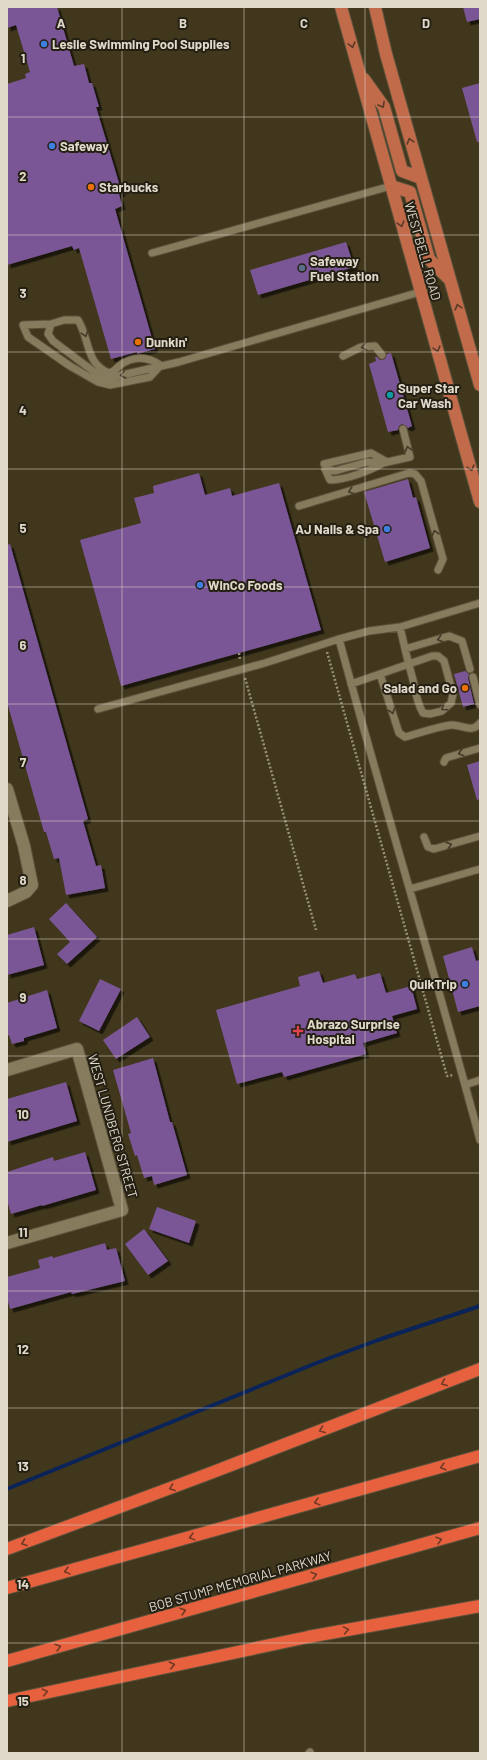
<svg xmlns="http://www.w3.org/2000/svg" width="487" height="1760" viewBox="0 0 487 1760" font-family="Barlow,sans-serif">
<defs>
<filter id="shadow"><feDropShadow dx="3.5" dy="3.5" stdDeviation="0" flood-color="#0009"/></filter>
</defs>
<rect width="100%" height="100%" fill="#41371c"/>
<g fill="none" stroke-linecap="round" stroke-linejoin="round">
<!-- stream -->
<path stroke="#0a2359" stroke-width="4" d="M7,1489L319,1362L378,1340L480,1306"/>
</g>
<!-- building -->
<path fill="#7a5796" filter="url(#shadow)" d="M7,7H57L74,66L84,64L89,83H92L99,107H96L122,193L119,194L122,206L115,209L155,349L140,353L137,354V352L111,359L79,248L74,250L72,246L7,265V84L26,78L25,74L30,72L16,25L7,28Z
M463,7H480V19L467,22Z
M480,83V142H477L462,88Z
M346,242L354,267L258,295L250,270Z
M391,353L412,426L408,428L402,424L399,426L398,430L388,432L369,364L376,361L375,357H377L380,360L385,359L387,354Z
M199,473L205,495L230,488L232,496L279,483L321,630L121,686L80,540L141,523L134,498L154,493L153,486Z
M408,479L413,498L416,497L430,548L385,562L364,492Z
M10,544L88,819L83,821L96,866L101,865L105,888L66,895L59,858L54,859L46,832H44L7,702V545Z
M465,671L469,674L468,678L474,704L463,707L454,674Z
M480,761V799L477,800L467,765Z
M66,903L97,937L67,964L57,954L70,942L49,919Z
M34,927L44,965L7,975V935Z
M472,947L476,961L480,960V1006L458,1012L443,956Z
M319,971L323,983L355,974L357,979L380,973L386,993L411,986L417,1009L392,1016L397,1033L363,1043L366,1054L284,1077L282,1072L237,1084L216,1010L300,986L298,977Z
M100,979L121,989L99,1031L79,1021Z
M47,990L57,1028L24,1038V1041L12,1044L9,1035L7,1036V1003Z
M137,1017L150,1037L116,1059L103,1040Z
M153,1058L170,1122H172L187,1175L154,1185L152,1176L144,1178L137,1155L135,1156L128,1134L131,1133L113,1070Z
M66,1082L77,1121L7,1142V1099Z
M85,1152L96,1190L42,1206V1205L11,1214L7,1200V1172L53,1157L54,1161Z
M157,1207L196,1221L189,1243L149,1229Z
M144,1229L168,1261L148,1275L125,1244Z
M105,1243L107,1250L116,1248L125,1281L72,1294L71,1292L10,1309L7,1298V1277L40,1268L38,1260L52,1256L53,1258Z"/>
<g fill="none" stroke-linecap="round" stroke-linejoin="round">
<!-- service casing -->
<g stroke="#5c523b" stroke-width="9">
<path id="service" d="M152,253L391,186
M51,324L23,325L28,337L70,366L98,382L110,385L150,377L160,366
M343,356L361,347L375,346L382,355
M160,365C147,356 132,356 119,366C115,370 114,372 109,373C85,363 90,339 78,320H64L51,324L48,334L53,341L101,377L109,378L179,362L420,292
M324,464L371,453L387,462
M325,469L335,471L367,462L383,463L410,457L403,429
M325,469L330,480C345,480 370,471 383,463
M299,506L409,473L415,474L421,481L443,559L438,570
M339,639C384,806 435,972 480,1140
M405,649L449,636L462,641L470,669
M380,674L399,733L405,737C420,733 436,727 451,725C461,724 472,734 480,723
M473,677L480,705
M351,684L432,656H438L444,661L453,694L451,703L442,711L430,714L423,713C417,703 415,691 413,680C408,662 404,645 400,627
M98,709L265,663L339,639L369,631L400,627L480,603
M444,762L446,758L449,757L480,748
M424,837L428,847L434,849L480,836
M410,889L480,869
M465,1085L480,1080
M309,1753L310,1752"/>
</g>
<!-- minor casing -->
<g stroke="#5c523b" stroke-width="14">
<path id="minor" d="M7,789L24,846L32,885L26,892L7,901
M7,1070L77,1049L122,1210L7,1243"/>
</g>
<!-- primary casing -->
<g stroke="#5c523b" stroke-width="14">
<path id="primary" d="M341,7L480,502
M375,7L386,54L480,385
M364,79L384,107L402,171L421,178
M391,186L410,192L429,259L450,280"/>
</g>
<!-- motorway casing -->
<g stroke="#5c523b" stroke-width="14">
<path id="motorway" d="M7,1549L208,1474L480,1369
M7,1588L480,1456
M7,1661L480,1528
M7,1701L308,1637L480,1606"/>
</g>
<!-- path -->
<path stroke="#98907b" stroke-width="2.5" stroke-dasharray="2 2" stroke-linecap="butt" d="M327,652L447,1076L453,1075
M239,653L240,660
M245,678L316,930"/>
<!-- service -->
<use href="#service" stroke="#877b5e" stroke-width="7"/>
<!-- minor -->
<use href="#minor" stroke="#877b5e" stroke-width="12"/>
<!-- primary -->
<use href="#primary" stroke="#c16b4b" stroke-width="12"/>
<!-- motorway -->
<use href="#motorway" stroke="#e7613f" stroke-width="12"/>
</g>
<!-- one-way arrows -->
<defs><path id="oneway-chevron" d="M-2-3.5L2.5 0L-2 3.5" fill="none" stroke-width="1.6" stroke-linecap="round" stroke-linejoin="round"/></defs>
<g stroke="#5b3a27">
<use href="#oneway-chevron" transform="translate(352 45) rotate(75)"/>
<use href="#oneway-chevron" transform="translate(382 105) rotate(60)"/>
<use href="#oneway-chevron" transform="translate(410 141) rotate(-106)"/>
<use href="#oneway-chevron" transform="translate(401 224) rotate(74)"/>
<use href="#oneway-chevron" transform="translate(458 307) rotate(-106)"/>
<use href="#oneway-chevron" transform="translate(437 349) rotate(74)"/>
<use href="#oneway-chevron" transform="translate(471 468) rotate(74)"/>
</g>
<g stroke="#423b2a">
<use href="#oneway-chevron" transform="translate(85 334) rotate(72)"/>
<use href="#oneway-chevron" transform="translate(364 347) rotate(169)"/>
<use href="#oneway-chevron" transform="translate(123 375) rotate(166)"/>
<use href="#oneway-chevron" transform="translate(408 449) rotate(-105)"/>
<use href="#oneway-chevron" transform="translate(351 491) rotate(163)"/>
<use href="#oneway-chevron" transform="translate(435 533) rotate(-106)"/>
<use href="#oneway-chevron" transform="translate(440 639) rotate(164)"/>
<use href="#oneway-chevron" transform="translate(444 708) rotate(145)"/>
<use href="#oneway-chevron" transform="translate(392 711) rotate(72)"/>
<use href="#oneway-chevron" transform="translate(461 753) rotate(164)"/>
<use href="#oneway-chevron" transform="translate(449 845) rotate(-16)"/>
</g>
<g stroke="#723925">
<use href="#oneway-chevron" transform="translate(444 1383) rotate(158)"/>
<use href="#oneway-chevron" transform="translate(322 1430) rotate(159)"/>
<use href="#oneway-chevron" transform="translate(443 1467) rotate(164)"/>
<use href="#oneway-chevron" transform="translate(172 1488) rotate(160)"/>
<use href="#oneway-chevron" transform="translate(317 1502) rotate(165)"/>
<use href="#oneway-chevron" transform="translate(192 1537) rotate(165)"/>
<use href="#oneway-chevron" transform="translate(439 1540) rotate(-16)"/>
<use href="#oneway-chevron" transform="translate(24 1543) rotate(160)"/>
<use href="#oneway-chevron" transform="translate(67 1571) rotate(165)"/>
<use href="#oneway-chevron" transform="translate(314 1575) rotate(-16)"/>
<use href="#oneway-chevron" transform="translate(183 1611) rotate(-16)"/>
<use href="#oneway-chevron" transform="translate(346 1630) rotate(-10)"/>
<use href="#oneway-chevron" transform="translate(58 1647) rotate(-16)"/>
<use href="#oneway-chevron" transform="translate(172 1665) rotate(-12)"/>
<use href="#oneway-chevron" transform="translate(45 1692) rotate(-12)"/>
</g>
<!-- grid -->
<path fill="none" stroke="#e0d9ca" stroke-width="1" stroke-opacity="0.55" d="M122,7V1753M244,7V1753M365,7V1753M7,117H480M7,235H480M7,352H480M7,469H480M7,587H480M7,704H480M7,821H480M7,939H480M7,1056H480M7,1173H480M7,1291H480M7,1408H480M7,1525H480M7,1643H480"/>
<!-- markers -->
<g fill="#3f7fe0" stroke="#241f13" stroke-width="1.5">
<circle cx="44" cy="44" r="4"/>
<circle cx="52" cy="146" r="4"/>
<circle cx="387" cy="529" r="4"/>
<circle cx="200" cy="585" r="4"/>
<circle cx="465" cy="984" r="4"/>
</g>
<g fill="#e8710a" stroke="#241f13" stroke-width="1.5">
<circle cx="91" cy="187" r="4"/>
<circle cx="138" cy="342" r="4"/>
<circle cx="465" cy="688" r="4"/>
</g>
<circle fill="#5c6f8a" stroke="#241f13" stroke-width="1.5" cx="302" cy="268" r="4"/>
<circle fill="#0f9aa8" stroke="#241f13" stroke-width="1.5" cx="390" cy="395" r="4"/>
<path fill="#e0444e" stroke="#241f13" stroke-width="1.5" d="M296 1025h4v4h4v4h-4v4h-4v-4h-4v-4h4z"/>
<g text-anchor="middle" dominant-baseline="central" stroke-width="4" stroke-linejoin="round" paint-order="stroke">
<!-- poi labels -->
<g font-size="13" font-weight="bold" fill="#e0d9ca" stroke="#241f13" text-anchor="start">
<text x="52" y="44">Leslie Swimming Pool Supplies</text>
<text x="60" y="146">Safeway</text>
<text x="99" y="187">Starbucks</text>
<text x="310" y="261">Safeway<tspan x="310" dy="15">Fuel Station</tspan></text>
<text x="146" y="342">Dunkin'</text>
<text x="398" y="388">Super Star<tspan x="398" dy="15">Car Wash</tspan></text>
<text x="379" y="529" text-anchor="end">AJ Nails &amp; Spa</text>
<text x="208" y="585">WinCo Foods</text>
<text x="457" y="688" text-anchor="end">Salad and Go</text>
<text x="457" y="984" text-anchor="end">QuikTrip</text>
<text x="307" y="1024">Abrazo Surprise<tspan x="307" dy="15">Hospital</tspan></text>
</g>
<!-- street labels -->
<g font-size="13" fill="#e0d9ca" stroke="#241f13">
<text transform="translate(423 251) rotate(74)">WEST BELL ROAD</text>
<text transform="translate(113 1126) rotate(74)">WEST LUNDBERG STREET</text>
<text transform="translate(240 1581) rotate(-16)">BOB STUMP MEMORIAL PARKWAY</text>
</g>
</g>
<g font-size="13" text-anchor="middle" font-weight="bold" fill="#e0d9ca" stroke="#241f13" stroke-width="4" stroke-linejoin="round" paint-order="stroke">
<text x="61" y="28">A</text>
<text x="183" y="28">B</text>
<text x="304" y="28">C</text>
<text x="426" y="28">D</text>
<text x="23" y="63">1</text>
<text x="23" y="181">2</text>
<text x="23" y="298">3</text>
<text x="23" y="415">4</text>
<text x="23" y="533">5</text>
<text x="23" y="650">6</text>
<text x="23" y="767">7</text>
<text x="23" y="885">8</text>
<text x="23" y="1002">9</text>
<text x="23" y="1119">10</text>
<text x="23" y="1237">11</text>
<text x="23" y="1354">12</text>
<text x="23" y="1471">13</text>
<text x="23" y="1589">14</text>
<text x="23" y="1706">15</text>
</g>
<!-- border -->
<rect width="487" height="1760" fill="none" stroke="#e0d9ca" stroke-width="16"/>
</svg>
